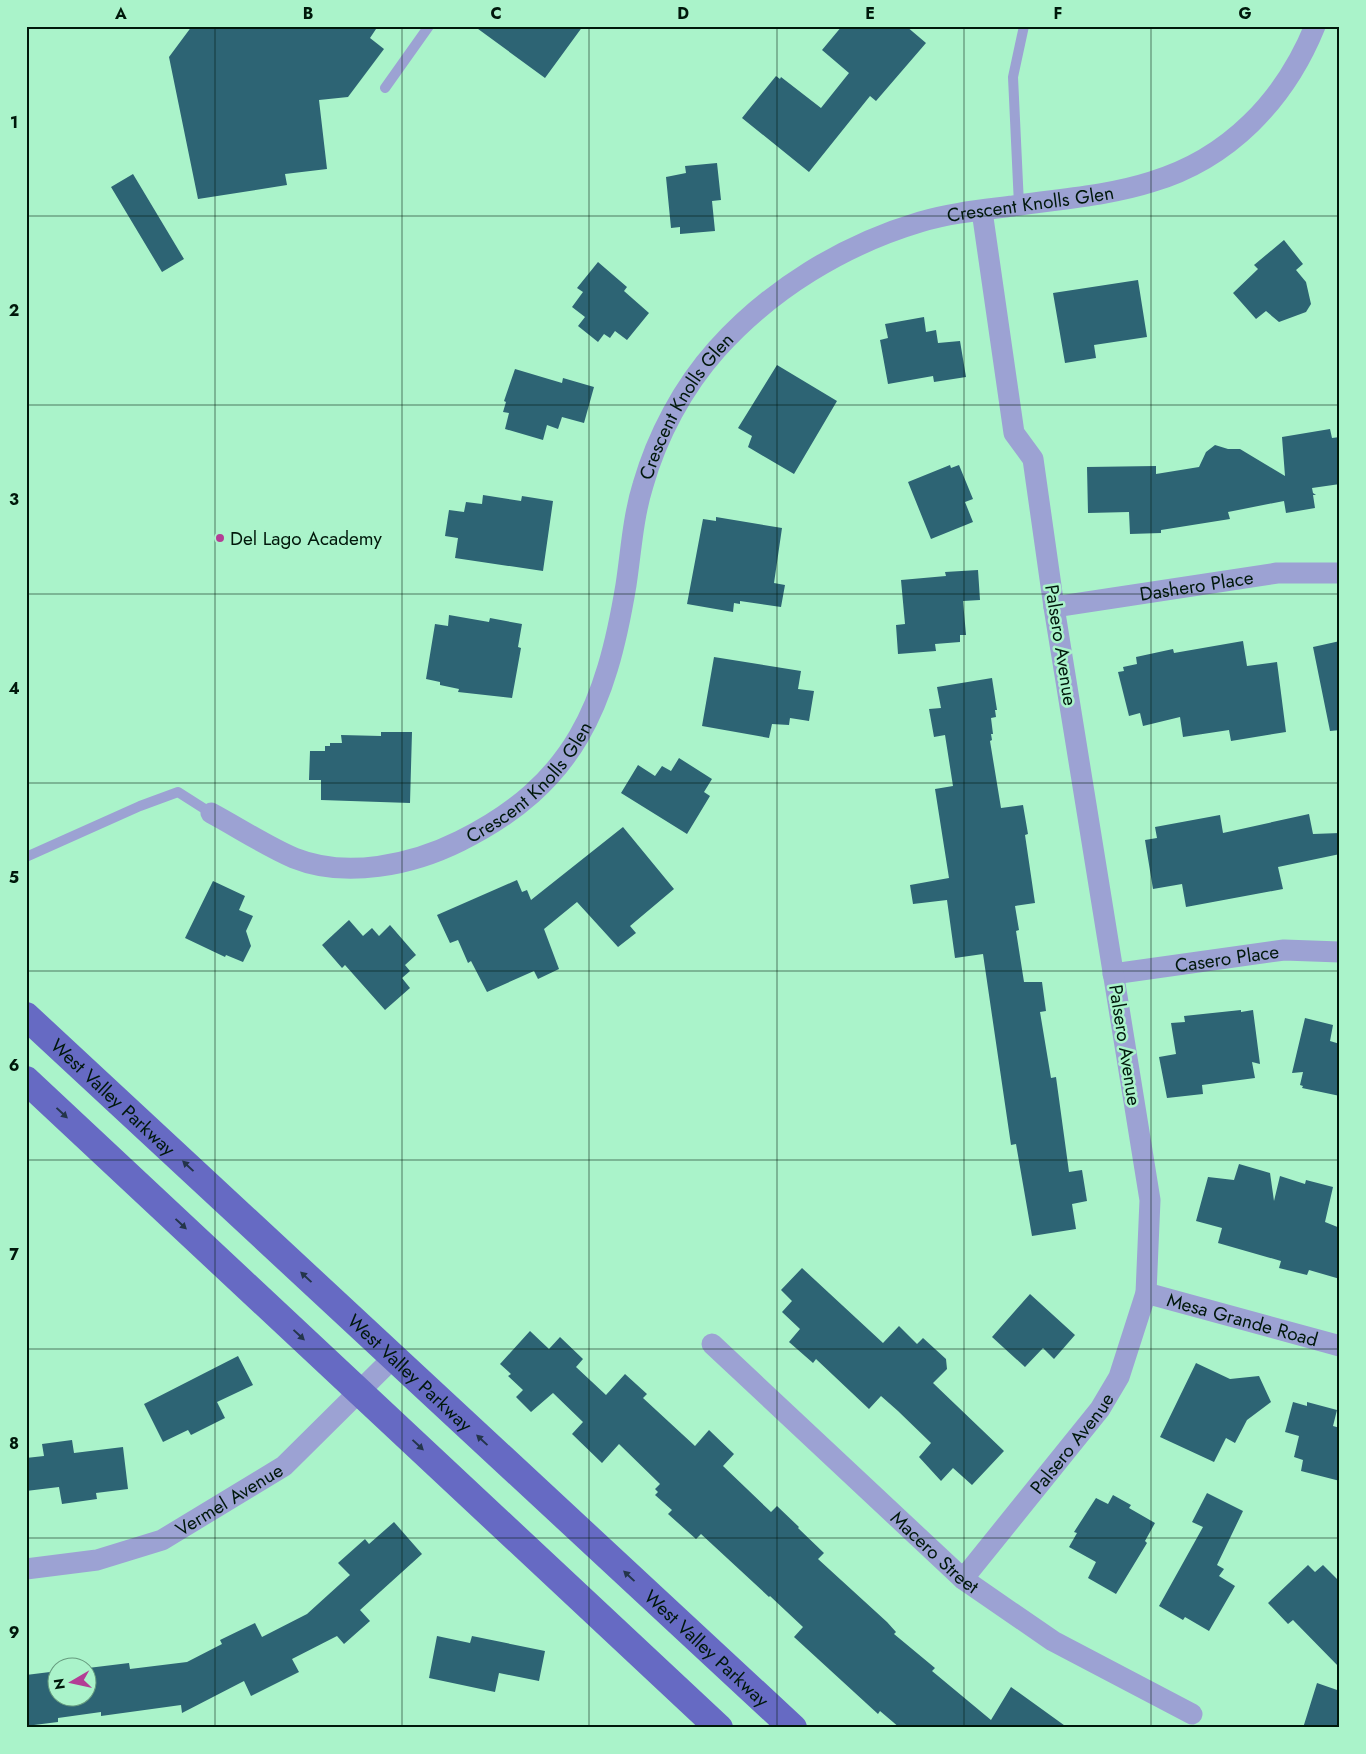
<svg xmlns="http://www.w3.org/2000/svg" width="1366" height="1754" viewBox="0 0 1366 1754" font-family="Jost,sans-serif">
<rect width="100%" height="100%" fill="#aaf3ca"/>
<!-- building -->
<path fill="#2d6474" d="M192,26H378L370,38L384,49L348,97L319,100L327,169L285,174L287,185L198,199L169,57Z
M474,26H583L545,78Z
M842,26H906L926,43L876,101L870,96L809,172L742,118L776,76L780,79L781,77L821,108L849,73L822,50Z
M717,163L721,200L712,201L715,231L680,234V227L671,228L666,177L686,173L685,166Z
M133,174L184,259L162,272L111,187Z
M1284,240L1303,264L1296,270L1306,282L1311,304L1306,312L1279,322L1266,311L1256,319L1233,293L1258,269L1254,265Z
M598,262L627,287L624,291L649,313L627,340L615,331L610,338L604,334L598,342L578,326L585,317L572,307L583,292L577,288Z
M1138,280L1147,337L1094,345L1096,358L1065,363L1053,293Z
M924,317L926,332L936,330L938,343L960,341L966,377L934,382L933,376L888,384L880,340L888,338L885,324Z
M777,365L837,401L794,474L748,447L752,436L738,428Z
M515,369L562,383L563,378L594,387L584,423L562,417L558,429L547,425L543,440L505,429L509,413L503,412L506,402L504,401Z
M1330,429L1332,438L1340,437V484L1312,488L1313,493L1316,495H1313L1315,508L1286,513L1284,501L1228,512L1230,519L1161,530V533L1130,534L1129,512L1088,513L1087,467L1156,466V474L1199,467L1206,452L1215,445L1228,449H1240L1285,476L1282,437Z
M950,465L951,468L959,465L973,499L965,502L973,522L931,539L908,482Z
M483,495L521,501L522,496L553,501L543,571L455,558L458,538L445,536L449,510L464,512L466,502L482,504Z
M716,517L782,528L774,583L785,585L781,607L740,601V604L734,603L733,612L687,604L703,519L716,521Z
M978,570L980,600L963,601L966,635H960V642L935,644L936,651L898,654L896,625L905,624L901,580L946,576L945,572Z
M449,615L489,622L490,618L522,624L518,647L521,648L512,698L458,692L459,689L440,685V682L426,679L435,624L448,626Z
M1243,641L1247,666L1277,662L1286,732L1231,741L1229,730L1183,737L1180,717L1143,726L1140,713L1129,716L1118,672L1124,671L1123,667L1137,664L1136,657L1173,649L1174,653Z
M1340,641V730L1330,731L1313,647Z
M714,657L801,671L798,689L814,691L809,721L790,718L789,725L772,724L769,738L702,726Z
M992,678L997,710H995L996,717L991,718L993,734H991L992,740L990,741L1001,808L1023,805L1028,834L1025,835L1035,903L1015,906L1019,930L1016,931L1024,982H1042L1046,1011L1040,1012L1051,1078L1056,1077L1069,1172L1082,1170L1087,1201L1072,1204L1076,1229L1032,1236L1016,1144L1011,1145L983,954L955,958L947,900L913,904L910,885L949,878L935,789L953,786L945,735L934,737L929,709L941,708L937,687Z
M381,732H412L410,803L321,800V780H309L310,751H325V746H330V743H342L341,735L381,736Z
M679,758L712,779L704,792L710,796L687,834L621,793L638,765L655,776L662,766L671,771Z
M1309,814L1313,834L1340,833V854L1278,867L1283,889L1186,907L1182,884L1153,889L1145,840L1157,838L1155,827L1220,815L1223,833Z
M623,827L674,889L630,926L636,933L618,947L577,902L544,929L559,969L538,979L534,971L487,992L471,961L468,963L458,940L450,943L437,915L517,880L522,892L527,890L531,900Z
M213,881L245,896L239,910L253,916L246,931L251,946L243,962L226,955L225,957L185,938Z
M349,920L363,936L372,928L379,936L390,925L416,955L405,965L410,971L402,978L410,988L385,1010L345,965L342,968L322,945Z
M1241,1010V1012L1253,1010L1260,1064L1252,1062L1255,1078L1202,1085L1203,1094L1167,1098L1159,1057L1176,1054L1171,1023L1185,1022L1184,1016Z
M1305,1018L1333,1025L1330,1041L1340,1044V1096L1302,1088L1303,1086L1300,1085L1303,1072L1292,1073Z
M1239,1164L1270,1173L1274,1201L1280,1176L1305,1184L1306,1180L1333,1187L1325,1222L1340,1228V1279L1309,1270L1307,1275L1279,1268L1281,1261L1218,1243L1222,1228L1196,1221L1208,1177L1234,1180Z
M802,1268L883,1343L899,1326L917,1344L923,1338L946,1359L947,1369L933,1383L1004,1451L972,1485L953,1468L941,1481L919,1457L931,1443L898,1411L881,1396L869,1409L816,1359L813,1363L789,1342L800,1329L782,1312L792,1301L781,1290Z
M1030,1294L1075,1335L1054,1359L1043,1348L1025,1367L992,1337Z
M530,1331L549,1349L560,1337L583,1359L576,1367L606,1395L625,1374L647,1394L643,1398L695,1446L709,1430L734,1454L723,1466L771,1512L777,1506L799,1527L798,1528L824,1553L818,1559L887,1622L896,1632L894,1634L935,1668L932,1671L991,1720L1011,1687L1068,1728H900L880,1711L878,1714L794,1637L803,1627L770,1596L769,1597L701,1534L696,1539L668,1514L672,1510L655,1495L658,1492L655,1489L660,1484L619,1444L602,1463L572,1434L583,1422L553,1393L531,1412L516,1397L523,1390L508,1376L511,1374L500,1364Z
M238,1356L253,1385L217,1402L225,1418L191,1435L188,1430L163,1442L144,1404Z
M1196,1363L1230,1379L1259,1376L1271,1402L1247,1420L1235,1443L1226,1438L1214,1462L1160,1437Z
M1293,1402L1307,1406V1402L1337,1410L1333,1426L1340,1428V1481L1301,1471L1303,1460L1294,1457L1299,1436L1285,1432Z
M72,1440L74,1453L123,1447L128,1489L96,1493L97,1499L62,1504L59,1487L26,1491V1458L44,1456L42,1444Z
M1207,1493L1243,1511L1217,1565L1224,1569L1219,1576L1235,1586L1209,1631L1185,1617L1183,1620L1159,1606L1203,1527L1192,1522Z
M1113,1495L1131,1505L1129,1508L1155,1523L1145,1541L1147,1543L1116,1594L1088,1578L1096,1562L1069,1547L1077,1533L1074,1532L1096,1498L1108,1504Z
M394,1522L422,1554L360,1610L370,1621L344,1644L337,1636L292,1659L299,1672L251,1696L244,1681L182,1713L181,1705L101,1716V1712L58,1718V1722L26,1726V1675L58,1671V1696H88V1668L129,1663L130,1669L187,1662L222,1644L220,1640L255,1623L262,1637L307,1614L350,1575L338,1563L365,1539L369,1544Z
M1308,1565L1315,1572L1323,1565L1340,1582V1668L1293,1620L1288,1624L1268,1603Z
M437,1636L470,1643L472,1636L545,1651L539,1681L499,1673L495,1692L429,1678Z
M1317,1683L1340,1691V1728H1303Z"/>
<g fill="none" stroke-linecap="round" stroke-linejoin="round">
<!-- service -->
<path stroke="#9ca2d3" stroke-width="10" d="M385,88L429,26
M1019,205L1013,77L1024,26
M26,857L140,806L178,792L211,813"/>
<!-- minor -->
<g stroke="#9ca2d3" stroke-width="21">
<path id="s1" d="M1054,607L1277,573H1340"/>
<path id="s2" d="M211,813C239,828 266,846 294,858C346,879 412,865 460,841C575,784 606,705 626,585C631,552 633,517 643,485C657,436 683,387 717,349C771,289 843,245 920,222C950,213 982,210 1013,206C1058,199 1107,196 1151,182C1229,159 1285,100 1315,26"/>
<path id="s3" d="M1113,974L1284,950L1340,952"/>
<path id="s4" d="M1146,1293L1340,1346"/>
<path id="s5" d="M712,1344L963,1579L1053,1641L1192,1714"/>
<path id="s6" d="M26,1569L97,1560L162,1540L284,1466L393,1358"/>
<path id="s7" d="M963,1579L1100,1409L1119,1377L1146,1293L1150,1200L1054,607L1033,459L1014,433L982,211"/>
</g>
<!-- primary -->
<g stroke="#666ac3" stroke-width="28">
<path id="s8" d="M26,1016L793,1728"/>
<path d="M26,1080L719,1728"/>
</g>
</g>
<!-- one-way arrows -->
<defs><path id="oneway-solid" d="M-6-.8H1V-3.2L6.5 0L1 3.2V.8H-6Z" transform="scale(1.25)"/></defs>
<g fill="#24354b">
<use href="#oneway-solid" transform="translate(62 1113) rotate(43)"/>
<use href="#oneway-solid" transform="translate(188 1166) rotate(-137)"/>
<use href="#oneway-solid" transform="translate(181 1224) rotate(43)"/>
<use href="#oneway-solid" transform="translate(306 1277) rotate(-137)"/>
<use href="#oneway-solid" transform="translate(299 1335) rotate(43)"/>
<use href="#oneway-solid" transform="translate(482 1440) rotate(-137)"/>
<use href="#oneway-solid" transform="translate(418 1445) rotate(43)"/>
<use href="#oneway-solid" transform="translate(629 1576) rotate(-137)"/>
</g>
<!-- grid -->
<path fill="none" stroke="#00180b" stroke-width="1" stroke-opacity="0.55" d="M215,26V1728M402,26V1728M589,26V1728M777,26V1728M964,26V1728M1151,26V1728M26,216H1340M26,405H1340M26,594H1340M26,783H1340M26,971H1340M26,1160H1340M26,1349H1340M26,1538H1340"/>
<!-- markers -->
<circle fill="#b33d95" stroke="#aaf3ca" stroke-width="2" cx="220" cy="538" r="5"/>
<g text-anchor="middle" dominant-baseline="central" stroke-width="5" stroke-linejoin="round" paint-order="stroke">
<!-- street labels -->
<g font-size="19" fill="#00180b" stroke="#aaf3ca">
<text stroke="none"><textPath href="#s2" startOffset="1198">Crescent Knolls Glen</textPath></text>
<text stroke="none"><textPath href="#s2" startOffset="778">Crescent Knolls Glen</textPath></text>
<text stroke="none"><textPath href="#s1" startOffset="144">Dashero Place</textPath></text>
<text transform="translate(1061 645) rotate(81)">Palsero Avenue</text>
<text stroke="none"><textPath href="#s2" startOffset="358">Crescent Knolls Glen</textPath></text>
<text stroke="none"><textPath href="#s3" startOffset="115">Casero Place</textPath></text>
<text transform="translate(1125 1045) rotate(81)">Palsero Avenue</text>
<text stroke="none"><textPath href="#s8" startOffset="119">West Valley Parkway</textPath></text>
<text stroke="none"><textPath href="#s4" startOffset="100">Mesa Grande Road</textPath></text>
<text stroke="none"><textPath href="#s8" startOffset="524">West Valley Parkway</textPath></text>
<text stroke="none"><textPath href="#s7" startOffset="174">Palsero Avenue</textPath></text>
<text stroke="none"><textPath href="#s6" startOffset="218">Vermel Avenue</textPath></text>
<text stroke="none"><textPath href="#s5" startOffset="305">Macero Street</textPath></text>
<text stroke="none"><textPath href="#s8" startOffset="929">West Valley Parkway</textPath></text>
</g>
<!-- poi labels -->
<g font-size="19" fill="#00180b" stroke="#aaf3ca" text-anchor="start">
<text x="230" y="538">Del Lago Academy</text>
</g>
</g>
<!-- border -->
<rect width="1366" height="1754" fill="none" stroke="#aaf3ca" stroke-width="55"/>
<!-- north arrow -->
<g transform="translate(72 1682) rotate(261)"><circle r="24" fill="#aaf3ca" stroke="#669b7e"/>
<path d="M0-4L9 19L0 12L-9 19Z" fill="#b33d95"/>
<text y="-8" font-size="14" font-weight="bold" text-anchor="middle" fill="#00180b">N</text>
</g>
<rect x="28" y="28" width="1310" height="1698" fill="none" stroke="#00180b" stroke-width="2"/>
<g font-size="16" text-anchor="middle" font-weight="bold" fill="#00180b">
<text x="121" y="19">A</text>
<text x="308" y="19">B</text>
<text x="496" y="19">C</text>
<text x="683" y="19">D</text>
<text x="870" y="19">E</text>
<text x="1058" y="19">F</text>
<text x="1245" y="19">G</text>
<text x="14" y="128">1</text>
<text x="14" y="316">2</text>
<text x="14" y="505">3</text>
<text x="14" y="694">4</text>
<text x="14" y="883">5</text>
<text x="14" y="1071">6</text>
<text x="14" y="1260">7</text>
<text x="14" y="1449">8</text>
<text x="14" y="1638">9</text>
</g>
</svg>
